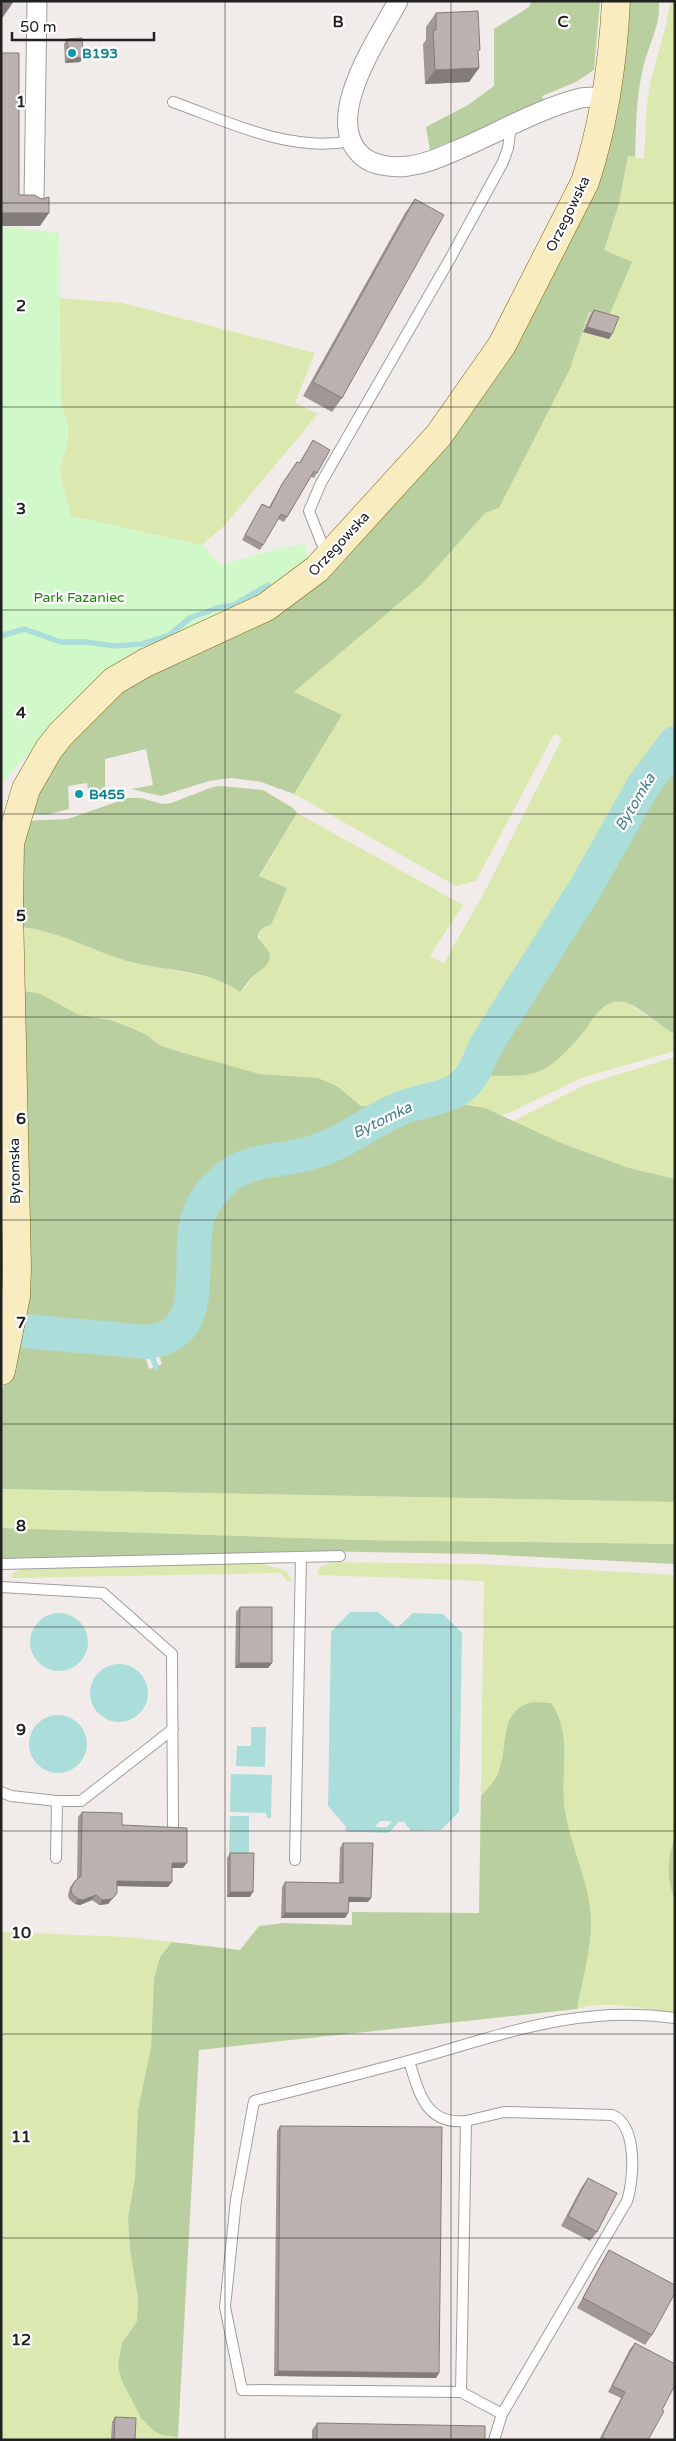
<svg xmlns="http://www.w3.org/2000/svg" width="676" height="2441" viewBox="0 0 676 2441" font-family="'Varela Round',sans-serif">
<rect width="100%" height="100%" fill="#f1ece9"/>
<!-- grass -->
<path fill="#dbe9b1" d="M670,1H675V730L640,781L582,885L542,951L502,1008L468,1067L450,1085L440,1089L409,1096L383,1106H361L337,1086L318,1078L260,1074L221,1065L161,1046L145,1034L127,1026L110,1020L79,1015L41,994L19,990V927L50,932L134,963L209,977L245,989L252,977L266,966L258,932L287,888L259,877L297,813L463,905L430,956L444,963L485,891L562,738L554,734L476,881L456,886L294,794L342,715L293,693L347,647L449,552L485,513L499,508L570,369L589,312L608,317L604,250L619,204L628,156L644,159C646,133 645,106 651,81C657,54 667,29 670,1Z
M59,298L123,303L315,353L295,403L318,414L224,526L202,545L71,516L59,471L68,440V427L61,402Z
M615,1001L628,1003L675,1034V1051L581,1078L509,1113L500,1115L472,1105L446,1101L468,1097L484,1083L485,1070L491,1076L546,1068L579,1038L596,1014L606,1005Z
M675,1057V1179C642,1175 610,1161 580,1150C557,1141 533,1134 513,1121L587,1084Z
M1,1489L675,1502V1544L361,1540L1,1528Z
M331,1562L481,1564L675,1575V2013C646,2009 604,1999 577,2009L479,1913L484,1581L317,1575L320,1567Z
M260,1563L286,1571L292,1581H287L281,1573L12,1578L13,1573L22,1569Z
M1,1932L128,1937L172,1942L160,1957L153,1994L151,2047L138,2110L135,2177L128,2218L130,2250L138,2298L137,2321L122,2343L118,2365L162,2435L178,2437V2440H1Z"/>
<!-- forest -->
<path fill="#bacf9f" d="M532,1H600L594,70L576,82L542,96L545,102L430,150L426,127L468,105L494,86V29L529,7Z
M620,1H659C661,26 648,45 643,68C636,98 636,127 635,157L628,156L619,204L604,250L632,262L608,318L589,312L570,369L499,508L485,513L423,583L294,692L342,715L294,794L261,782L231,778L209,781L161,796L131,789L153,785L146,749L105,759V793L90,802L87,783L68,786L69,809L46,815L23,813L93,705L266,612L441,437L589,183Z
M675,731V738L640,781Z
M675,747V1034C659,1026 639,1005 623,1002C601,997 590,1026 578,1039C568,1049 557,1062 544,1069C528,1078 509,1075 491,1076L484,1067L485,1053L589,888L647,785Z
M220,786L263,790L293,808L297,813L259,876L287,888L271,925C263,927 258,929 258,938L270,953L269,961L266,966L252,977L240,992C207,968 162,972 124,960C89,949 56,930 19,927L23,821L68,819L128,798H141L162,804L171,803L213,787Z
M19,990L41,994L79,1015L110,1020L127,1026L145,1034L161,1046L184,1053L260,1074L318,1078L337,1086L361,1106H383L359,1117L325,1139L282,1146L252,1154L237,1161L211,1178L197,1197L193,1208L184,1257L183,1284L179,1309L176,1318L162,1330L146,1334L102,1327L61,1328L21,1324Z
M446,1101L485,1108L561,1143L629,1168L675,1179V1502L1,1489V1394L20,1337L134,1348L144,1353L149,1369L162,1364L157,1348L171,1345L185,1334L194,1320L202,1266L200,1241L205,1215L229,1182L237,1176L260,1169L325,1154L369,1128L434,1102Z
M1,1528L361,1540L675,1544V1564L479,1554L306,1551L14,1560L1,1559Z
M533,1702L551,1703C574,1735 559,1774 565,1811C571,1849 592,1887 591,1926C590,1954 582,1981 577,2009L199,2050L178,2437L162,2435L154,2431L141,2418L121,2379L118,2365L122,2343L137,2321L138,2298L130,2250L128,2218L135,2177L138,2110L151,2047L154,1979L160,1957L172,1942L240,1950L259,1926L283,1923L352,1925V1912L479,1913L481,1796C488,1788 496,1781 499,1770C509,1744 498,1710 533,1702Z
M675,1837V1900C666,1877 667,1860 675,1837Z"/>
<!-- park -->
<path fill="#d1f8c9" d="M1,226L59,233L61,402L68,426V440L59,471L71,516L202,545L221,565L279,548L305,544L308,561L239,610L124,660L68,708L2,784Z"/>
<!-- water -->
<path fill="#abdddb" d="M350,1612H378L397,1628L413,1613L443,1614L462,1633L459,1812L441,1830L411,1831L404,1822L380,1821L374,1828H347L328,1806L331,1632Z
M30 1642a29 29 0 1 1 58 0a29 29 0 1 1-58 0Z
M90 1693a29 29 0 1 1 58 0a29 29 0 1 1-58 0Z
M29 1744a29 29 0 1 1 58 0a29 29 0 1 1-58 0Z
M251,1727H266L265,1767L236,1766L237,1746H251Z
M231,1774L272,1775L271,1818H267L266,1813L230,1812Z
M230,1816H249V1854H229Z"/>
<g fill="none" stroke-linecap="round" stroke-linejoin="round">
<!-- stream -->
<path stroke="#abdddb" stroke-width="5.5" d="M1,636L24,629L61,642H87L114,646L142,644L168,636L190,618L217,608L234,605L268,585
M147,1342L156,1367
M348,1829L388,1830L395,1822"/>
<!-- river -->
<path stroke="#abdddb" stroke-width="34" d="M24,1331L147,1342C214,1335 184,1260 198,1217C204,1200 216,1185 230,1175C253,1158 287,1161 313,1152C345,1143 370,1121 401,1108C418,1101 439,1100 455,1091C472,1082 479,1061 486,1045L586,887L643,786L675,743"/>
<!-- lane casing -->
<g stroke="#9e9e9e" stroke-width="12">
<path id="lane" d="M173,102C229,122 290,153 350,141
M326,554L309,511L321,483L451,257L503,162L508,148L511,126
M1,1564L340,1556
M1,1587L103,1593L172,1654L173,1827
M1,1792L11,1796L57,1801
M56,1858L57,1801H81L173,1729
M295,1860L301,1557
M409,2061C419,2092 425,2125 466,2121L461,2392L502,2414
M466,2121L504,2112L612,2115C638,2125 634,2180 627,2201L502,2414L494,2440
M461,2392L242,2390L225,2307L236,2200L254,2101C305,2088 357,2075 408,2061C500,2036 576,2004 675,2018"/>
</g>
<!-- street casing -->
<g stroke="#9e9e9e" stroke-width="21">
<path id="street" d="M398,1C378,39 321,120 362,156C373,166 394,168 408,166C427,164 445,155 462,148C501,131 541,108 581,98C589,97 597,97 604,97
M34,201L37,1"/>
</g>
<!-- secondary casing -->
<g stroke="#786709" stroke-width="29">
<path id="secondary" d="M1,1371L16,1296L17,1267L9,909L10,843L26,789L49,749L61,734L114,681L145,663L266,607L317,569L439,435L502,345L585,182C604,124 613,62 616,1"/>
</g>
<!-- lane -->
<use href="#lane" stroke="#fff" stroke-width="10"/>
<!-- street -->
<use href="#street" stroke="#fff" stroke-width="19"/>
<!-- secondary -->
<use href="#secondary" stroke="#f8ecc0" stroke-width="28"/>
</g>
<!-- wall -->
<path fill="#a19896" d="M436,13L478,52L479,68L469,82L425,84L423,44L426,40V27Z
M67,39L83,57L80,62L65,63L64,44Z
M415,199L342,398L332,412L303,396L405,213Z
M594,310L612,334L609,339L583,332L590,315Z
M313,440L317,473L314,478L311,477L284,522L278,519L260,550L242,540L262,504L269,507L279,489L297,462L299,463Z
M240,1607L272,1663L268,1668H235L236,1612Z
M82,1812L122,1825L183,1868H172L168,1887L117,1886V1893L108,1904L99,1905L92,1900L80,1905L75,1904L69,1899L68,1895L70,1887L77,1879L78,1817Z
M343,1843L368,1902H348V1913L345,1918H281L282,1887L285,1882L339,1883L340,1848Z
M230,1853L250,1897H227V1858Z
M280,2126L436,2378L274,2376L277,2131Z
M588,2178L597,2232L590,2241L561,2226L581,2188Z
M609,2250L652,2335L645,2345L577,2308L603,2260Z
M635,2343L662,2410L648,2440H599L621,2398L608,2392L630,2349Z
M115,2417L135,2440H111L112,2422Z
M317,2423L485,2440H312V2430Z"/>
<!-- shaded-wall -->
<path fill="#837c7a" d="M1,1H14L3,17H1Z
M83,57L80,62L65,63L69,58Z
M479,68L469,82L425,84L435,70Z
M1,213H49L40,226H1Z
M587,327L612,334L609,339L583,332Z
M239,1663H272L268,1668H235Z
M172,1863H187L183,1868H169Z
M117,1881L172,1882L168,1887L114,1886Z
M230,1892H253L250,1897H227Z
M117,1893L108,1904L99,1905L102,1900Z
M96,1895L92,1900L80,1905L75,1904L78,1899Z
M349,1897L371,1898L368,1902H345Z
M285,1913H348L345,1918H281Z
M278,2371L439,2373L436,2378L274,2376Z"/>
<!-- building -->
<path fill="#bbb1ae" stroke="#837c7a" d="M478,11L480,50H478L479,68L435,70L433,30H436V13Z
M82,38L83,57L69,58L67,39Z
M1,53H19V195H34L42,199L49,197V213H1Z
M415,199L444,215L342,398L313,382Z
M594,310L619,317L612,334L587,327Z
M313,440L330,450L317,473L314,471L287,517L281,514L263,545L245,535L262,504L270,508L282,484L297,462L300,463Z
M240,1607H272V1663H239Z
M82,1812L122,1813V1825L187,1828V1863H172V1882L117,1881V1893L112,1899L102,1900L96,1895L83,1900L78,1899L72,1894L71,1890L74,1882L81,1876Z
M343,1843H373L371,1898L349,1897L348,1913H285V1882L343,1883Z
M230,1853H254L253,1892H230Z
M280,2126L442,2127L439,2373L278,2371Z
M588,2178L617,2193L597,2232L568,2216Z
M609,2250L675,2285V2293L652,2335L583,2298Z
M635,2343L675,2364V2385L662,2410L664,2411L648,2440H608L602,2437L625,2392L612,2386Z
M115,2417L136,2418L135,2440H114Z
M317,2423L485,2426V2440H317Z"/>
<!-- grid -->
<path fill="none" stroke="#212121" stroke-width="1" stroke-opacity="0.55" d="M225,1V2440M451,1V2440M1,203H675M1,407H675M1,610H675M1,814H675M1,1017H675M1,1220H675M1,1424H675M1,1627H675M1,1831H675M1,2034H675M1,2238H675"/>
<!-- markers -->
<g fill="#0f9aa8" stroke="#fff" stroke-width="2">
<circle cx="72" cy="53" r="5"/>
<circle cx="79" cy="794" r="5"/>
</g>
<g text-anchor="middle" dominant-baseline="central" stroke-width="4.5" stroke-linejoin="round" paint-order="stroke">
<!-- culture labels -->
<g font-size="14" font-weight="bold" fill="#0d838f" stroke="#fff" text-anchor="start">
<text x="82" y="53">B193</text>
<text x="89" y="794">B455</text>
</g>
<!-- street labels -->
<g font-size="14" fill="#212121" stroke="#fff">
<text transform="translate(568 214) rotate(-64)">Orzegowska</text>
<text transform="translate(339 544) rotate(-47)">Orzegowska</text>
<text transform="translate(15 1171) rotate(-91)">Bytomska</text>
</g>
<!-- park labels -->
<g font-size="14" fill="#247f10" stroke="#fff">
<text x="79" y="597">Park Fazaniec</text>
</g>
<!-- water labels -->
<g font-size="15" font-style="italic" fill="#437d8f" stroke="#fff">
<text transform="translate(635 802) rotate(-59)">Bytomka</text>
<text transform="translate(382 1120) rotate(-26)">Bytomka</text>
</g>
</g>
<g font-size="16" text-anchor="middle" font-weight="bold" fill="#212121" stroke="#fff" stroke-width="4.5" stroke-linejoin="round" paint-order="stroke">
<text x="338" y="27">B</text>
<text x="563" y="27">C</text>
<text x="21" y="107">1</text>
<text x="21" y="311">2</text>
<text x="21" y="514">3</text>
<text x="21" y="718">4</text>
<text x="21" y="921">5</text>
<text x="21" y="1124">6</text>
<text x="21" y="1328">7</text>
<text x="21" y="1531">8</text>
<text x="21" y="1735">9</text>
<text x="21" y="1938">10</text>
<text x="21" y="2142">11</text>
<text x="21" y="2345">12</text>
</g>
<!-- border -->
<rect width="676" height="2441" fill="none" stroke="#212121" stroke-width="5"/>
<!-- scale -->
<path d="M12 32v8h142v-8" fill="none" stroke="#212121" stroke-width="2.5"/>
<text x="20" y="32" font-size="15" fill="#212121" stroke="#ffffff" stroke-width="4" paint-order="stroke">50 m</text>
</svg>
